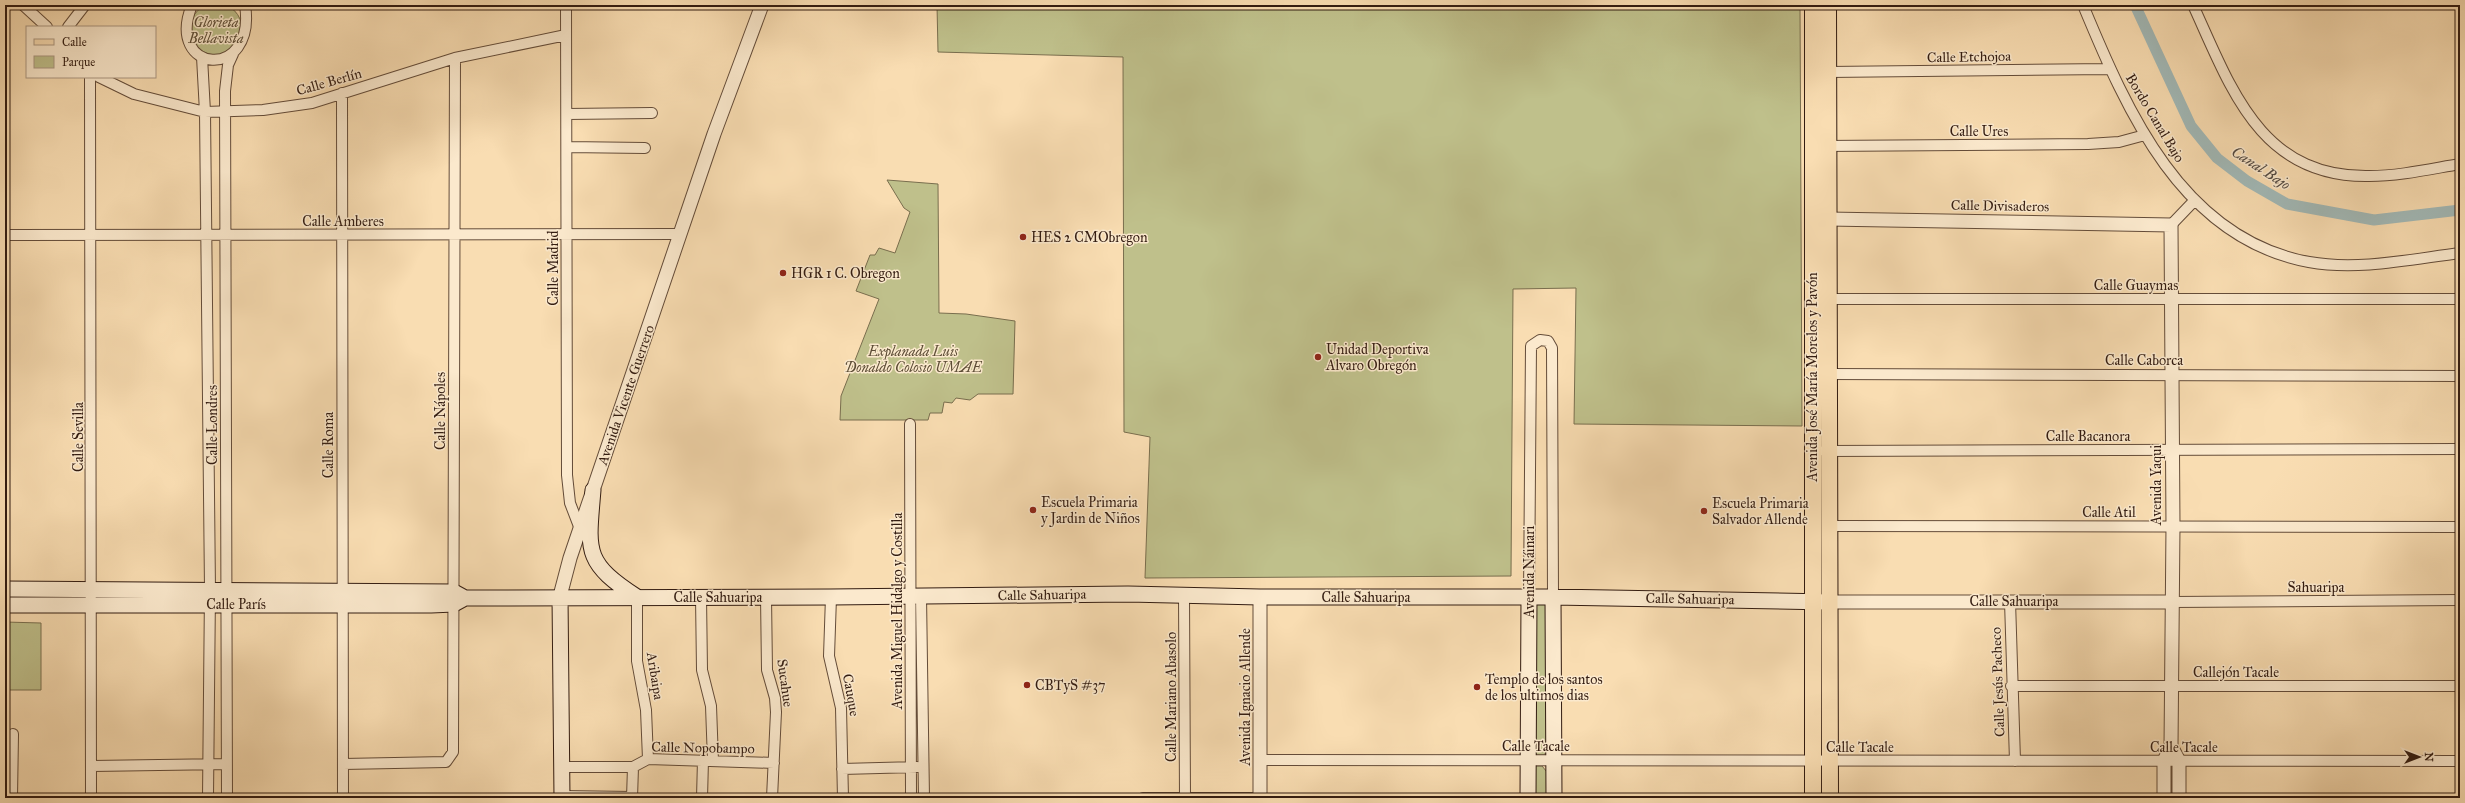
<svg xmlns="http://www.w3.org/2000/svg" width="2465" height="803" viewBox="0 0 2465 803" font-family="'IM FELL Great Primer',serif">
<rect width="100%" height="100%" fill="#f9ddb2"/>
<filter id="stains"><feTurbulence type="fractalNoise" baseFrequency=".005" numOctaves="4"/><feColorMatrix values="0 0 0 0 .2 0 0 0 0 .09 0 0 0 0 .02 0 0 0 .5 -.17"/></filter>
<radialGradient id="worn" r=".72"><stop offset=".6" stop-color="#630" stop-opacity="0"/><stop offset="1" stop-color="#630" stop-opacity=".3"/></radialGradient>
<!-- green -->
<path fill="#bfc08b" stroke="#796e4e" d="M190 29a26 26 0 1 1 52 0a26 26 0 1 1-52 0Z
M937,5H1800L1802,426L1574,424L1576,288L1513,289L1511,576L1145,578L1150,437L1124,432L1123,57L938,52Z
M887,180L938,184L939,313L966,314L1015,321L1013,394H978L970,400L956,398L952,403L944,402L942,413H930L928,420H840L841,396L879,299L856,291L870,255H875L879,248L895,253L910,212L904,208Z
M1537,599L1548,605L1547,751L1544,755H1535L1532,610Z
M5,622L41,623V690H5Z
M1536,766H1542L1547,772L1549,798H1532L1533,769Z"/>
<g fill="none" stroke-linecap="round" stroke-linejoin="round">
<!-- canal -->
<path stroke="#a2b9b7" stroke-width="11" d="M2135,5L2191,126L2217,158L2247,181L2287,204L2374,220L2460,210"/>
<!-- minor casing -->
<g stroke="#644c39" stroke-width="12">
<path id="minor" d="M23,5L47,27
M192,5C164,74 257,82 245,5
M566,5L567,475L570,503L580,529
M2083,5C2127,111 2182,239 2309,262C2358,271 2412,259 2460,253
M2193,5C2231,88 2260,178 2369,176C2400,176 2430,169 2460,164
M68,27L85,5
M202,57L205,112L210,590L208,798
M1828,72L2110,69
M90,77L91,798
M99,77L134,94L205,112L263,110L312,103L455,58L566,35
M342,93L343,798
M567,114L652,113
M1822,146L2088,144L2119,142L2145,135
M567,147L645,148
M2171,225L2194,201
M5,235L680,234
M1824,299H2460
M1829,374L2460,376
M910,424L911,798
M1824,451L2460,449
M1829,526L2460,527
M921,596L924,798
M1184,596L1185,798
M637,597V661L646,710L648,759
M701,597L702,670L711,706L713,761
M766,597L767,670L775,698L776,712L772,798
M831,597L829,656L841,708L843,798
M1529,597L1531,346L1540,340L1548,341L1552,348L1553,597
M2010,601L2015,761
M2171,602L2460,600
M2011,686H2460
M1261,760L2460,761
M343,764L446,762L453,752L455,58
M92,766L226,764
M562,767H633L648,759L774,763
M842,769L917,767
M562,796L632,797
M12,798L13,734
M227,798L225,91L228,65L233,54
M632,798L633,767
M702,798L703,760
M1143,798H1260"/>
</g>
<!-- tertiary casing -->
<g stroke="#644c39" stroke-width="15">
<path id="tertiary" d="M1828,219L2171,225L2173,526L2171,746L2164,761V798
M560,596L570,558L714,134L762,5
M1829,602H2171
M2171,746L2179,761V798
M1260,798V597"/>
</g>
<!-- secondary casing -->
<g stroke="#331c11" stroke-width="17">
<path id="secondary" d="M593,490C588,551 583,562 637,597
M5,589L454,592L465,598
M560,596L562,798
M1553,597L1554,798
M5,605H431L454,604L465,598L831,597L1128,594L1260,597H1553L1829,602
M1528,798L1529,597"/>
</g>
<!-- primary casing -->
<g stroke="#331c11" stroke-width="18">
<path id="primary" d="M1813,5V798
M1828,5L1830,798"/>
</g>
<!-- minor -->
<use href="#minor" stroke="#fbe9cd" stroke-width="10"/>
<!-- tertiary -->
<use href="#tertiary" stroke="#fbe9cd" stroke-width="13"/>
<!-- secondary -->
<use href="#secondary" stroke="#fbe9cd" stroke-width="15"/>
<!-- primary -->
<use href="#primary" stroke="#f9ddb2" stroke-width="16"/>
</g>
<!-- markers -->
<g fill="#8f2418" stroke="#fbe9cd" stroke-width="1.5">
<circle cx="1023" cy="237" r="4"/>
<circle cx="783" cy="273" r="4"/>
<circle cx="1318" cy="357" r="4"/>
<circle cx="1033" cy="510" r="4"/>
<circle cx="1704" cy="511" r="4"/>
<circle cx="1027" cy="685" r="4"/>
<circle cx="1477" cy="687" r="4"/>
</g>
<g text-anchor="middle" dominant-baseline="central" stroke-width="3" stroke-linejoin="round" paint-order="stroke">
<!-- park labels -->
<g font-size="14" font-style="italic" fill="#5d4d36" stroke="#fbe9cd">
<text x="216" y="22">Glorieta<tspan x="216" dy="16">Bellavista</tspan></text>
<text x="913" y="351">Explanada Luis<tspan x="913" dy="16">Donaldo Colosio UMAE</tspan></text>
</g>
<!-- street labels -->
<g font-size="14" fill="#331c11" stroke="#fbe9cd">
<text transform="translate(1969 57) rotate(-1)">Calle Etchojoa</text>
<text transform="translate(329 82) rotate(-16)">Calle Berlín</text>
<text transform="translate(2155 118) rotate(59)">Bordo Canal Bajo</text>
<text x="1979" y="131">Calle Ures</text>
<text transform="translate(2000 206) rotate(1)">Calle Divisaderos</text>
<text x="343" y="221">Calle Amberes</text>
<text transform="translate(553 268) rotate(-90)">Calle Madrid</text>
<text x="2136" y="285">Calle Guaymas</text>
<text x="2144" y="360">Calle Caborca</text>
<text transform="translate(1812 377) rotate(-90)">Avenida José María Morelos y Pavón</text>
<text transform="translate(626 395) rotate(-71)">Avenida Vicente Guerrero</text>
<text transform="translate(440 411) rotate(-90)">Calle Nápoles</text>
<text transform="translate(212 425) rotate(-90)">Calle Londres</text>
<text x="2088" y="436">Calle Bacanora</text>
<text transform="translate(78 437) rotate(-90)">Calle Sevilla</text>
<text transform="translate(328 445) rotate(-90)">Calle Roma</text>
<text transform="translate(2156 485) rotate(-90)">Avenida Yaqui</text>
<text x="2109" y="512">Calle Atil</text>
<text transform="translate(1529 572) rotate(-90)">Avenida Náinari</text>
<text x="2316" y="587">Sahuaripa</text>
<text transform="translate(1042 595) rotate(-1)">Calle Sahuaripa</text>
<text x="718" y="597">Calle Sahuaripa</text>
<text x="1366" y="597">Calle Sahuaripa</text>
<text transform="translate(1690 599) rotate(1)">Calle Sahuaripa</text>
<text x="2014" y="601">Calle Sahuaripa</text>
<text x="236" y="604">Calle París</text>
<text transform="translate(897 611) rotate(-90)">Avenida Miguel Hidalgo y Costilla</text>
<text x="2236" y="672">Callejón Tacale</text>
<text transform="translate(655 676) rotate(81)">Aribaipa</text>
<text transform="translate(1998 682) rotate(-92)">Calle Jesús Pacheco</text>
<text transform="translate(785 683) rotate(82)">Sucahue</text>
<text transform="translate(851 695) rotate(80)">Cauque</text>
<text transform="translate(1171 697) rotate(-90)">Calle Mariano Abasolo</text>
<text transform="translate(1245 697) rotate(-90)">Avenida Ignacio Allende</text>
<text x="1536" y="746">Calle Tacale</text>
<text x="1860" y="747">Calle Tacale</text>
<text x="2184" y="747">Calle Tacale</text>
<text transform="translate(703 748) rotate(1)">Calle Nopobampo</text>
</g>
<!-- poi labels -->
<g font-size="14" fill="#331c11" stroke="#fbe9cd" text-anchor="start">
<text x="1031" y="237">HES 2 CMObregon</text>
<text x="791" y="273">HGR 1 C. Obregon</text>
<text x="1326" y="349">Unidad Deportiva<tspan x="1326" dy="16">Alvaro Obregón</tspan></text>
<text x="1041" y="502">Escuela Primaria<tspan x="1041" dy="16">y Jardin de Niños</tspan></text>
<text x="1712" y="503">Escuela Primaria<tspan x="1712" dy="16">Salvador Allende</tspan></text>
<text x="1485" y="679">Templo de los santos<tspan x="1485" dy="16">de los ultimos dias</tspan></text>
<text x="1035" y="685">CBTyS #37</text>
</g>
<!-- water labels -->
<g font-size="15" font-style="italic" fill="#544b43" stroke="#fbe9cd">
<text transform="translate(2261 168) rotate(33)">Canal Bajo</text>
</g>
</g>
<!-- margin -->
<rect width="2465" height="803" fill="none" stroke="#f9ddb2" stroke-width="20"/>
<rect x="6" y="6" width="2453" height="791" fill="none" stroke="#331c11" stroke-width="2"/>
<rect x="10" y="10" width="2445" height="783" fill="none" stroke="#331c11"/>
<!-- legend -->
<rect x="26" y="26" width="130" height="52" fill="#fbe9cd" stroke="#ab9782"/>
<rect x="34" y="39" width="20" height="6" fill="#f9ddb2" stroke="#ab9782"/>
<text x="62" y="46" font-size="12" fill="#331c11">Calle</text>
<rect x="34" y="56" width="20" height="12" fill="#bfc08b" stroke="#ab9782"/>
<text x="62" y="66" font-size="12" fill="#331c11">Parque</text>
<!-- north arrow -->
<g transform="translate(2419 757) rotate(90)" stroke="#fbe9cd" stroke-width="3" paint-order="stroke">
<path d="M0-3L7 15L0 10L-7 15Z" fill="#331c11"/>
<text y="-6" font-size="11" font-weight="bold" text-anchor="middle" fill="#331c11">N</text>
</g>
<rect width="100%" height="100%" filter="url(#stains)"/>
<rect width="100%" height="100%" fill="url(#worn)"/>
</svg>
